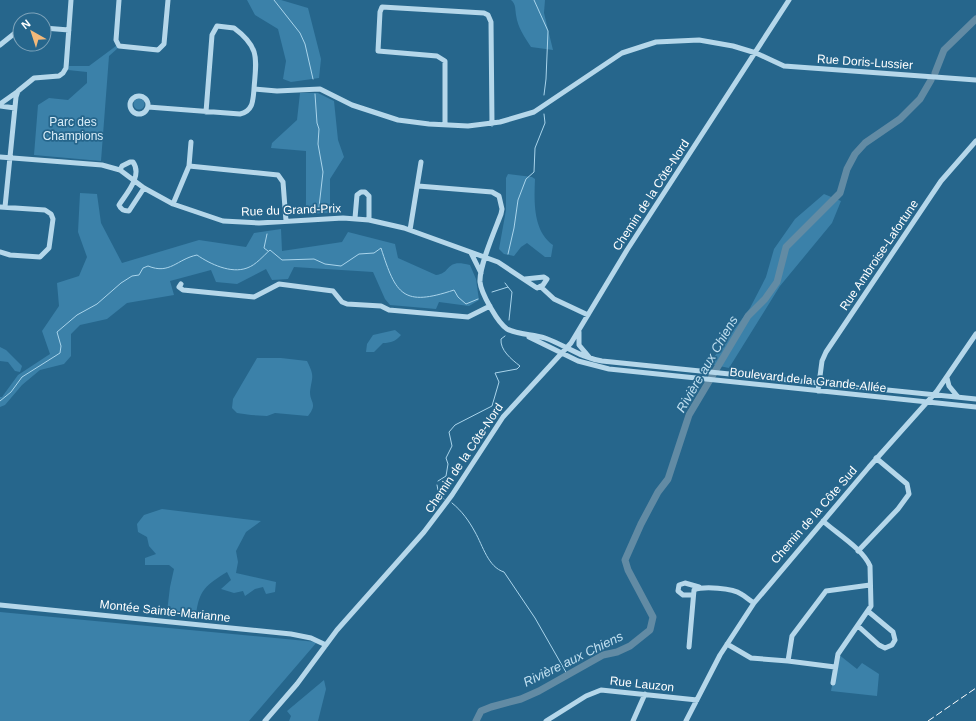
<svg xmlns="http://www.w3.org/2000/svg" width="976" height="721" viewBox="0 0 976 721" font-family="Arial,sans-serif">
<rect width="100%" height="100%" fill="#26668c"/>
<!-- green -->
<path fill="#3b81a9" d="M247,0H281L308,8L321,59L319,78L291,82L283,79L286,61L278,29L255,15Z
M511,0H545L544,13L553,50L531,47C524,36 518,28 516,15C515,9 516,4 511,0Z
M116,46L118,48L109,56L101,161L34,155L38,105L49,98L68,100L87,83V72L68,70L69,66H89Z
M300,93H318L334,101L338,140L344,157L330,179V213L306,214V151L271,148L272,143L297,120Z
M133.5 104a5.5 5.5 0 1 1 11 0a5.5 5.5 0 1 1-11 0Z
M508,174L532,177L535,179C534,202 533,231 553,245L551,257H545L527,243L521,247L514,256L504,254L499,249L506,210V178Z
M80,193L97,194L101,223L122,263L199,240L246,247L254,233L281,229L282,251L342,242L348,232L395,244L398,258L436,275C452,273 445,258 470,265L476,279L479,300L469,306L439,302L436,309L390,305L385,299L373,272L294,267L288,279L272,280L266,269L237,284L216,282L211,270L170,281L174,295L127,303L107,319L80,325L71,334V356L64,364L40,370L22,385L5,405L0,407V397H2L18,375L50,354L42,331L59,306L57,283L79,276L87,257L78,232Z
M824,194L841,201L832,223L780,286L729,368L709,364L750,308L766,277L774,249L795,219Z
M395,330L401,335C396,341 391,343 383,343L374,352H366L367,344L373,335Z
M0,347L6,350L22,366L20,372L15,371L8,362L0,361Z
M257,358H281L307,361C315,377 312,376 310,392C310,403 318,403 308,416L275,413L267,416L251,415L237,413L232,408L233,399Z
M162,509L261,521L246,532L236,551L238,562L236,573L276,582L275,592L266,594L263,587L255,589L245,596L243,591L234,593L221,589L231,580L227,572C206,585 199,590 196,615L167,612L170,587L174,569L169,565H145V558L156,554L149,546L147,537L138,532L137,524L144,515Z
M0,612L317,642L249,721H0Z
M838,654L857,669L862,663L879,674L877,696L831,691Z
M324,680L326,689L318,721H289L291,716L287,711Z"/>
<g fill="none" stroke-linecap="round" stroke-linejoin="round">
<!-- stream -->
<path stroke="#a9d4eb" stroke-width="1" d="M274,0L300,33L305,44L313,79
M534,0L548,31L546,79L544,95
M315,94L317,123L319,129L318,144L323,172L319,207
M267,234L264,248L268,251
M508,254L514,228L518,200L526,179L534,172L535,148L545,123L544,114
M505,283L508,287
M492,292L508,287L512,292L509,320
M0,401L11,392L22,377L60,353L61,346L57,332L77,315L97,304L121,283L132,276L139,275L143,268L148,266C170,275 177,259 197,255C210,264 231,274 247,268C256,265 263,256 270,250L282,260L314,259L325,264L341,266L359,254L374,253L381,248C396,295 403,307 454,290L458,297L466,304L478,299
M438,481L446,476L448,464L446,458L452,446L449,432L455,425L492,406L499,382L495,373L517,369L520,366C511,359 500,350 501,339L505,336
M437,485L439,495L444,499
M452,503C462,511 469,521 475,532C483,546 488,567 504,572L535,618L567,674"/>
<!-- river -->
<path stroke="#628ba4" stroke-width="7" d="M935,73L944,50L976,19
M476,721L481,711L491,707L521,699L539,691L603,655L617,652L630,646L650,630L653,617L628,570L625,560L641,524L658,492L668,479L689,415L748,316L765,299L777,282L786,247L840,193L847,169L855,154L865,143L900,119L920,99L931,80"/>
<!-- minor -->
<path stroke="#b5d7ea" stroke-width="5" d="M119,0L116,40L119,46L158,50L164,44L168,0
M44,28L69,30
M0,45L20,29
M130 105a9 9 0 1 1 18 0a9 9 0 1 1-18 0Z
M0,104L17,92
M0,106L15,108
M148,107L240,114C253,111 253,101 254,89L277,91L320,89L352,105L398,120L429,124L468,126L500,122L534,112L622,53L656,42L699,40L733,46L756,53L784,66L976,80
M206,112L212,35L217,26L234,28C261,48 256,60 254,89
M445,125V61L437,56L378,51L380,12L382,7L484,13L488,15L491,22L492,124
M0,157L102,165L120,170L144,188L173,204L223,221L259,223L343,218L369,220L404,228L498,262L537,288L543,285L547,279L544,277L525,279
M189,166L278,175L283,182L286,221
M120,170L122,166L130,162H133C143,176 126,194 119,205C121,210 124,211 129,211L144,188
M418,186L492,192L499,196L502,209L501,214C495,230 479,266 480,282C481,292 487,301 492,310C496,317 500,324 507,329C519,335 533,334 545,338C565,345 581,358 602,361L976,399
M173,204L189,166L191,142
M0,207L45,210L51,214L53,219L49,248L40,257L10,255L0,252
M5,207L16,97L18,91L34,78L59,76L63,73L66,68L71,0
M355,218L357,195L361,192H365L369,196V220
M410,230L421,162
M471,253L481,273
M181,284L179,287L183,290L254,297L279,284L333,291L342,302L347,304L381,306L389,310L468,317L490,306
M541,287L554,299L588,315
M579,332V345L590,358
M529,337L578,361L609,369L976,407
M947,378L949,386L958,397
M818,391L822,361L826,352L941,181L976,141
M823,521C836,533 863,549 870,566L871,606L838,654L833,683
M858,551L898,509L909,494L907,484L876,458
M693,595H683L678,591L679,585L685,583L699,587
M0,605L291,634L311,638L326,645
M858,626L879,645L885,648L892,645L895,640L893,632L869,612
M727,644L751,658L788,661L835,667
M689,647L694,590C703,586 733,588 741,594C745,596 749,600 754,603
M788,661L792,636L826,591L870,585
M265,721L297,684L337,630L424,532L452,495L503,417L571,343L627,250L789,0
M546,721L586,696L601,690L697,700
M633,721L645,694
M686,721L720,655L754,603L869,467L937,391L976,334"/>
<!-- rail -->
<path stroke="#fff" stroke-width="1" stroke-dasharray="7 3" stroke-linecap="butt" d="M928,721L976,688"/>
</g>
<g text-anchor="middle" dominant-baseline="central" stroke-width="3.5" stroke-linejoin="round" paint-order="stroke">
<!-- street labels -->
<g font-size="12" fill="#fff" stroke="#26668c">
<text transform="translate(865 62) rotate(4)">Rue Doris-Lussier</text>
<text transform="translate(651 195) rotate(-57)">Chemin de la Côte-Nord</text>
<text transform="translate(291 210) rotate(-2)">Rue du Grand-Prix</text>
<text transform="translate(879 255) rotate(-56)">Rue Ambroise-Lafortune</text>
<text transform="translate(808 380) rotate(6)">Boulevard de la Grande-Allée</text>
<text transform="translate(464 458) rotate(-56)">Chemin de la Côte-Nord</text>
<text transform="translate(814 515) rotate(-49)">Chemin de la Côte Sud</text>
<text transform="translate(165 611) rotate(6)">Montée Sainte-Marianne</text>
<text transform="translate(642 684) rotate(6)">Rue Lauzon</text>
</g>
<!-- park labels -->
<g font-size="12" fill="#d9edf8" stroke="#26668c">
<text x="73" y="122">Parc des<tspan x="73" dy="14">Champions</tspan></text>
</g>
<!-- water labels -->
<g font-size="13" font-style="italic" fill="#c1e0f1" stroke="#26668c">
<text transform="translate(707 364) rotate(-60)">Rivière aux Chiens</text>
<text transform="translate(573 659) rotate(-26)">Rivière aux Chiens</text>
</g>
</g>
<!-- north arrow -->
<g transform="translate(32 32) rotate(321)"><circle r="19" fill="#26668c" stroke="#7da3ba"/>
<path d="M0-3L7 15L0 10L-7 15Z" fill="#f3b97a"/>
<text y="-6" font-size="11" font-weight="bold" text-anchor="middle" fill="#ffffff">N</text>
</g>
</svg>
